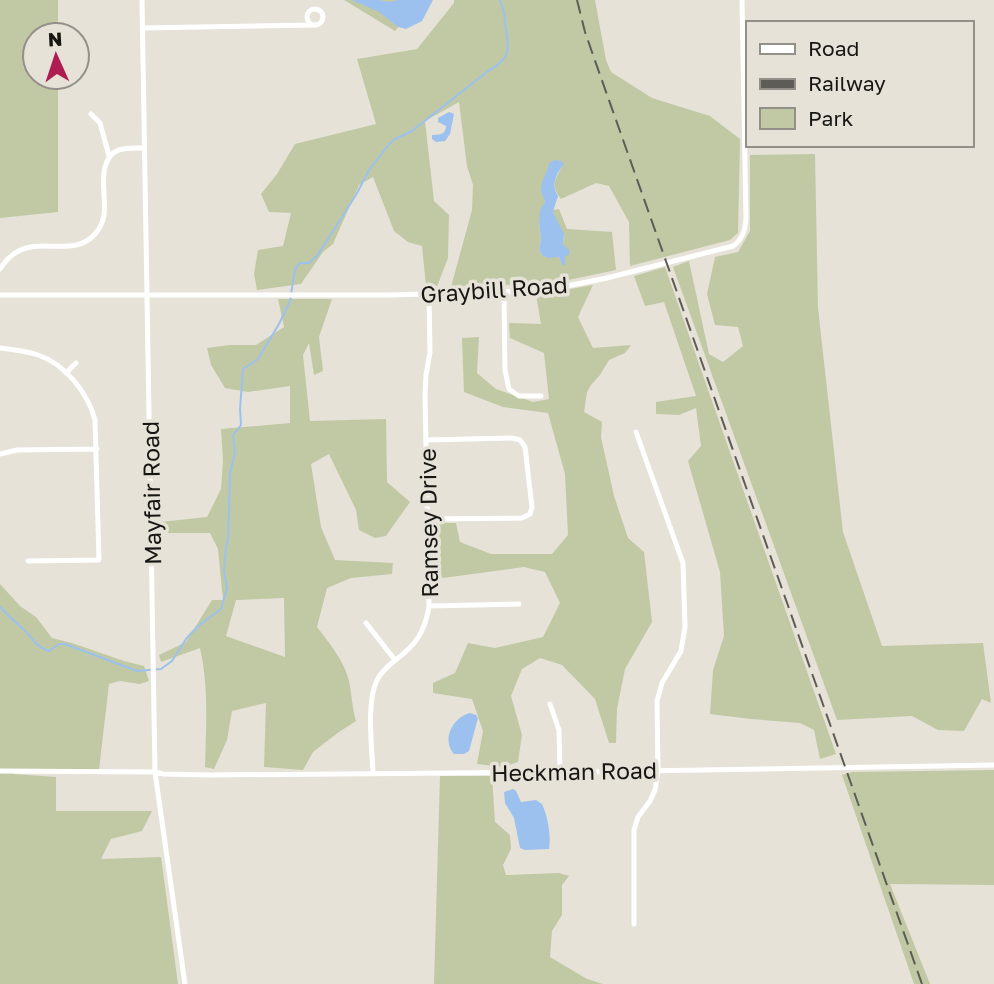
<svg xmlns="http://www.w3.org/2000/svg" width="994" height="984" viewBox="0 0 994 984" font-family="'Golos Text',sans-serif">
<rect width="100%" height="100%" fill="#e6e2d8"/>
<!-- green -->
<path fill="#c0c9a4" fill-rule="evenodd" d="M0,0H58V35H35V77H58V212L0,218Z
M344,0H420L395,31Z
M454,0H595L606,60L611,72L652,98L710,116L740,139L738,233L730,240L630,266L629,222L609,186L596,183L561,199C550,185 555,181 562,166L550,165L542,185L545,202L539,224L541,238L539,250L543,256C550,258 555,255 559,257L562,265L565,264L563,244L564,237L553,212V210L559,209L567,229L612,232L616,270L554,283L451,287L472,210L473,185L467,166L459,102L425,121L434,201L449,215L448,258L436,289L426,286L422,246L408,242L394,231L373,177L359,185L333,244L323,252L301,284L257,290L254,274L258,250L283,246L291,213L269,212L261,194L277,174L295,144L376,124L357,59L417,49L454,3Z
M815,154L818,308L843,532L882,646L983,643L991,703L982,699L964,731L938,730L912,716L837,720L673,267L689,261L709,354L723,362L743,346L738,327L715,325L707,294L715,257L738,252L750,231V155Z
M665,267L836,754L820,759L814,730L800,723L751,719L710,714L713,670L724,636L720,572L688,461L701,446L696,408L679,415L656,414V402L696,396L664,302L645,306L634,276Z
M593,285L578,317L593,348L631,345L625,353L609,360L600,375L591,385L587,392L584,412L602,422L601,437L614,496L628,538L644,552L652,622L625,669L617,709L616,743H609L595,699L562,665L540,658L522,669L511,696L522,735L518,762L502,767L477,764L483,731L472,699L433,693V683L455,673L468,643L495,648L543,637L560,603L545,572L524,567L443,578L432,564V523H456L460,542L491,554H552L568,535L565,474L548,413L503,407L464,392L462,338L479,337L477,373L496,389L533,402L549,399L544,353L510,338L509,323L541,324L536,295Z
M278,299H332L319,337L323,371L314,375L309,343L303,355L310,421L386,419L387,482L410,502L386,536L375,538L359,530L356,510L329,454L311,464L321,527L335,560L393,563L392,574L351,578L327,588L317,627C329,643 344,660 349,681C352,695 352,708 356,721L339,732L313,752L303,770L264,767L266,703L232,711L227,740L214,769L205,767C206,728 209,687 200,648L161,662L159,655L186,642L212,600H223L218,549L210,533H162L160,522L207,517L221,489L223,461L221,429L290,423V386L248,392L225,388L211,365L207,348L230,345H256L284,327ZM284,598L285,657L226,636L236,600Z
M0,584L20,606L36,617L52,638L72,643L124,661L144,666L149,681L140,684L120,681L109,684L99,770L21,769L13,774L56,777V811H152L142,831L111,839L101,859L161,857L178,984H0Z
M994,770V885L890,884L930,984H914L842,775L852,772Z
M440,776H492L495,822L510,835L511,849L503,865L506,875L559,873L569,876L562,885V915L552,931L550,957L587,979L603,984H434Z"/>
<!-- water -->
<path fill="#9cc1ee" d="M352,0H379L388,2L399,0H433L422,21L406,29L398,27L379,12Z
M449,112L454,114L450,134L445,141L436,142L432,139V135C438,135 446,135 446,126L438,122V118Z
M555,160L561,161L564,164C557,173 550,185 558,196L553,212L564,234L563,244L569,250V255L565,256V265H562L559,257L549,258L543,256L539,250L541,238L539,224L540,210L545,202C544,198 542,195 541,191C540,182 548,172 549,163Z
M470,713L476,715L478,718L469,751L464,754H454C441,740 453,717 470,713Z
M513,789L516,791L521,802L536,800L542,804C548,817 551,835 549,849L525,850L520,848L514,818L505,803L504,792Z"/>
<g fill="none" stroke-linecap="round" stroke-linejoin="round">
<!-- stream -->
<path stroke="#9cc1ee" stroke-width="2" d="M0,607C7,615 14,621 22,628C32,636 33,646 49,651L59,644H65L137,671L161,669L172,661L186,639L198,626L221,609L227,588L224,571L226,547L228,540L230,473L235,452L233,435L241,425L240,409L243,369L258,359L279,324L290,301L295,269L300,263H309L317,256L356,195L369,170L389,144L395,139L412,131L488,71C514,57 508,47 505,22C505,14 503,8 500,0"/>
<!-- minor -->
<path stroke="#fff" stroke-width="5" d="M142,0L155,772L185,984
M307 17a8 8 0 1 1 16 0a8 8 0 1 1-16 0Z
M142,28L313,25
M91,114L100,123L109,156
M0,269C3,265 6,260 10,257C36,233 72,260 95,234C113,214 99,190 105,167C111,146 126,148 144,148
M504,291L505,370L509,389L519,396H541
M0,295H391L532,291L567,286L607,278L733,246C743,239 745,230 746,218L742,0
M0,348C13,350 26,351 38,355C65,364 88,393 95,420L99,560L28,561
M66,373L76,363
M426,440L512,438L520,440L525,447L532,507L530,514L522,518L427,519
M0,454L17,450L97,449
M429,606L519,604
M366,623L395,660
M550,704L559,730L560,772
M0,771L155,772L163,774L208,775L579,772L994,765
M373,773C372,748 366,702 377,680C383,668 394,662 404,653C420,640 426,625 429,606L425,395L426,375L430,352L429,294
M634,924V830L638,817L650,801L655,790L658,771L657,701L662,683L681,651L685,627L683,563L636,432"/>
<!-- rail -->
<path stroke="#5e5c56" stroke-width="2" stroke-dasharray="14 7" stroke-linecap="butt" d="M577,0L585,32L599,72L922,984"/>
</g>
<g text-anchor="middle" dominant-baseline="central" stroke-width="7" stroke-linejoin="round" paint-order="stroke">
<!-- street labels -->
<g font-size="23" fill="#171612" stroke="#e6e2d8">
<text transform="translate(494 289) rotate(-4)">Graybill Road</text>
<text transform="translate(151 493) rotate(-91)">Mayfair Road</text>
<text transform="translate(428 523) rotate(-91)">Ramsey Drive</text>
<text transform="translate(574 771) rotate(-1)">Heckman Road</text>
</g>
</g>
<!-- legend -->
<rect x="746" y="21" width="228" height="126" fill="#e6e2d8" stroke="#939089" stroke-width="2"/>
<rect x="760" y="44" width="35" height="10" fill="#ffffff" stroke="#939089" stroke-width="2"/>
<text x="808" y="56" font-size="21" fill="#171612">Road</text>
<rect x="760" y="79" width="35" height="10" fill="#5e5c56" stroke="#939089" stroke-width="2"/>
<text x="808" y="91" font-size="21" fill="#171612">Railway</text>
<rect x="760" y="108" width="35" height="21" fill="#c0c9a4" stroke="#939089" stroke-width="2"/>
<text x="808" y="126" font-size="21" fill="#171612">Park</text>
<!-- north arrow -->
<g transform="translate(56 56) rotate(357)"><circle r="33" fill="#e6e2d8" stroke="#939089" stroke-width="2"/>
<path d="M0-5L12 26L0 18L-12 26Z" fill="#ae1d52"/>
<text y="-10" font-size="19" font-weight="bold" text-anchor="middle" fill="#171612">N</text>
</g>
</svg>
